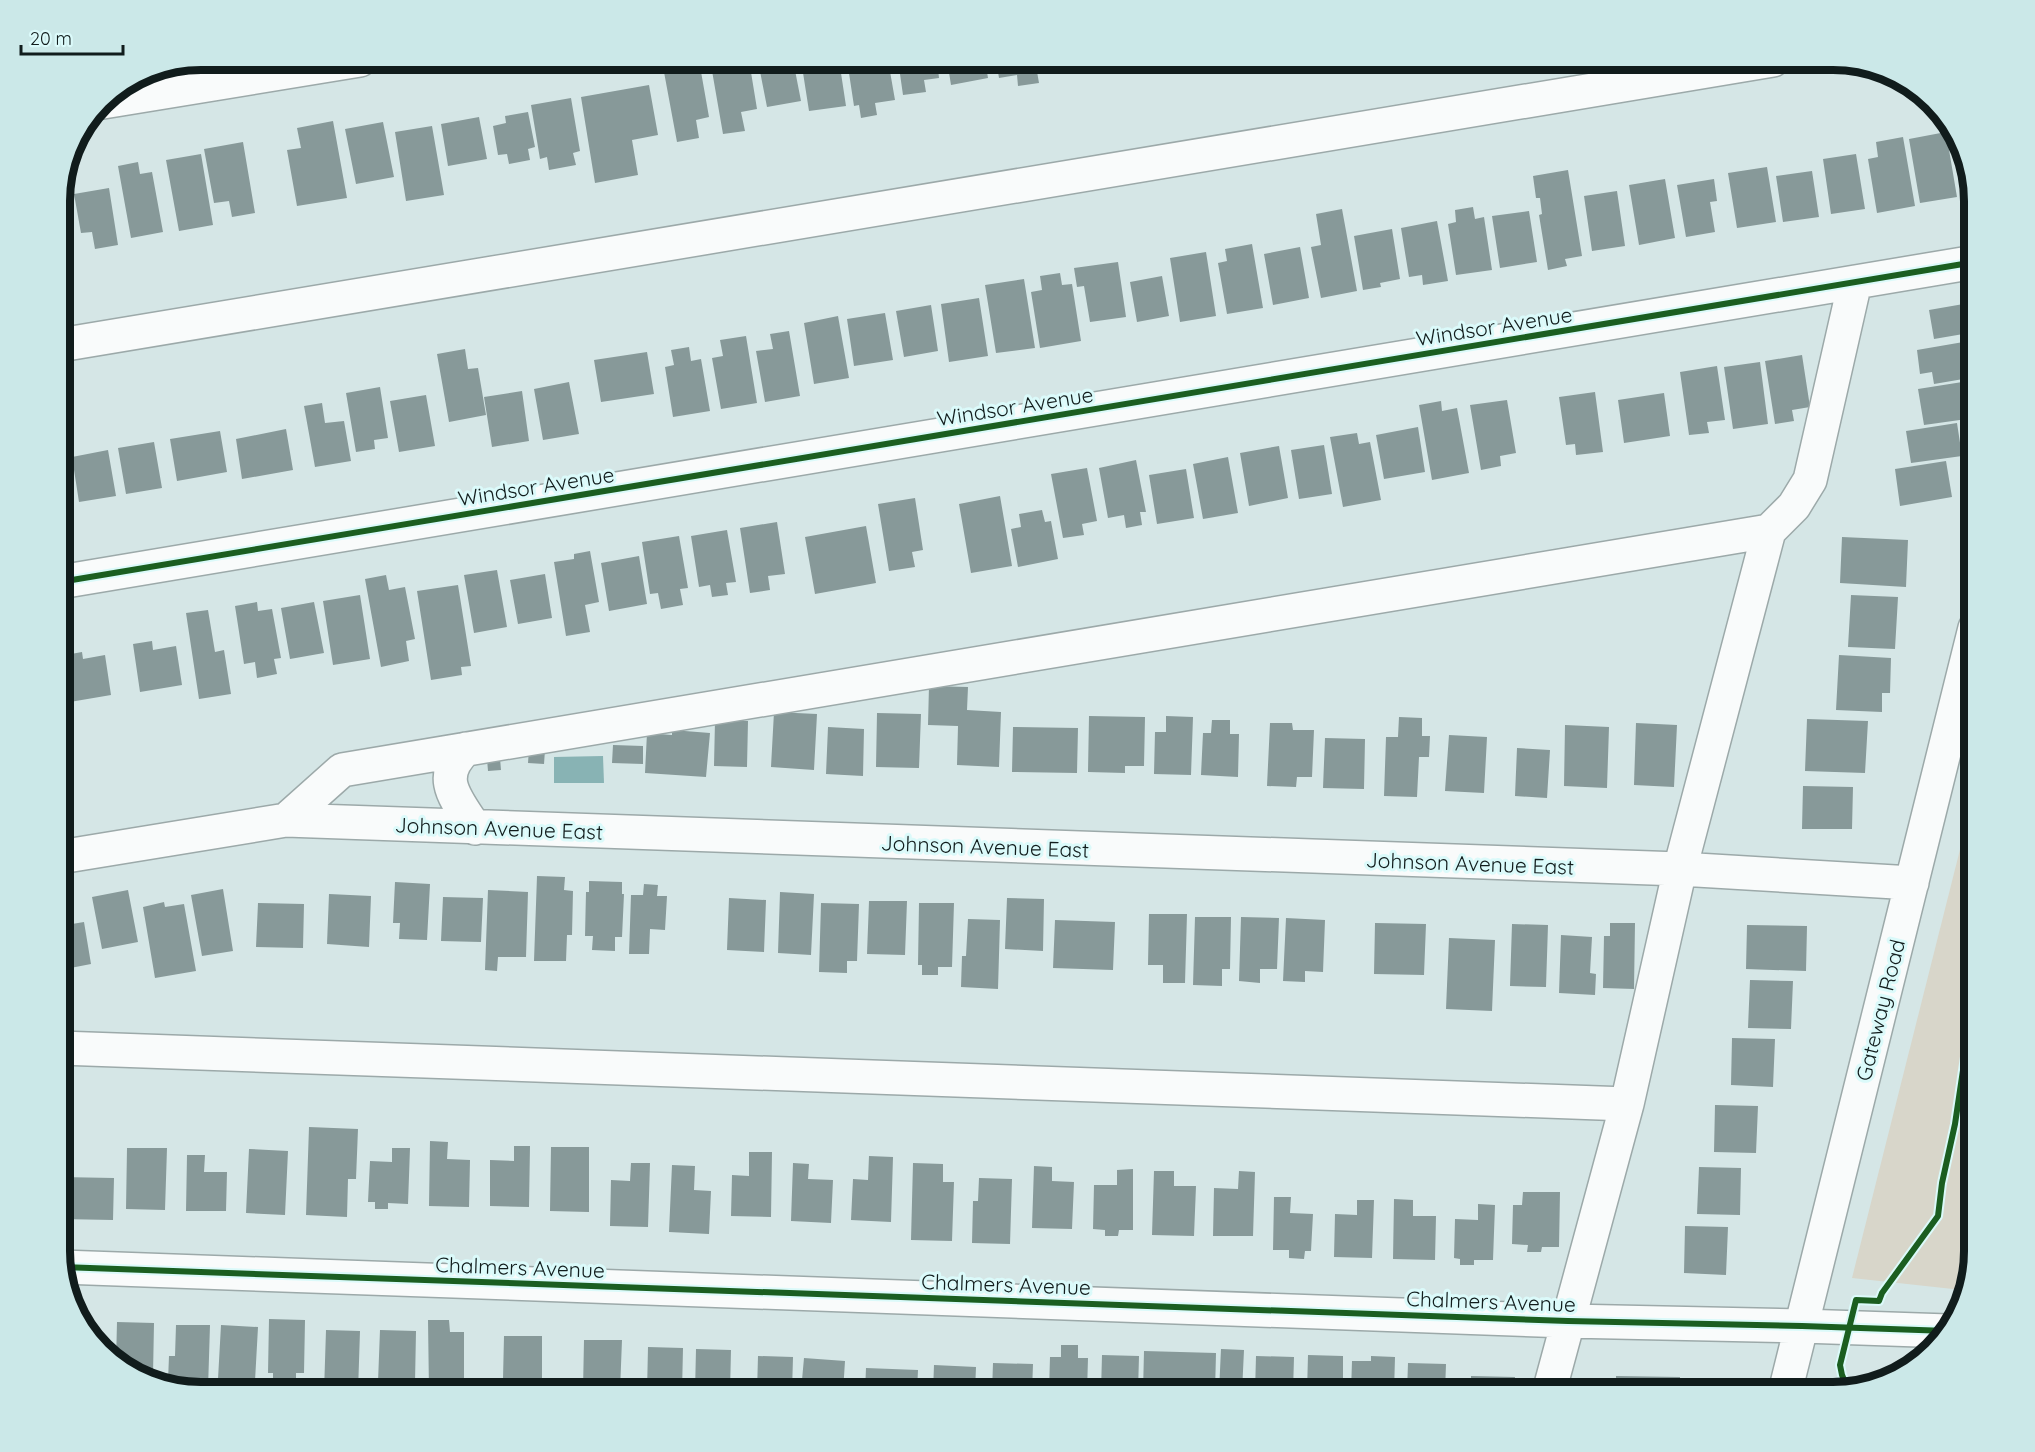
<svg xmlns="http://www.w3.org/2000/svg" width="2035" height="1452" viewBox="0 0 2035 1452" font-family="Quicksand,sans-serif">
<rect width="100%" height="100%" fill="#d5e6e6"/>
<!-- green -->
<path fill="#d8d6ca" d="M1975,790V1251L1962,1290L1852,1278Z"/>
<!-- water -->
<path fill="#88b3b4" d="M603,756L604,783H554V757Z"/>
<!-- building -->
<path fill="#879999" d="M737,60H749L757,109L741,112L745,131L723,134L711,65Z
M793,60L801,101L767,107L758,61Z
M801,60H839L846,106L809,111Z
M847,60H888L895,100L875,103L877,115L861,118L859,105L854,106Z
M898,60H937L939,78L924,80L926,92L903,95Z
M947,60H985L988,78L951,85Z
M996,60H1035L1039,83L1018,86L1017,75L999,78Z
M700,66L709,117L696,120L699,138L677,142L664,72Z
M649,85L658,135L632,140L638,175L595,183L581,97Z
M571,98L580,151L573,153L576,165L549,170L547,157L540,159L531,105Z
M528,112L535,147L528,149L530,160L509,164L507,154L498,155L493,126L506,123L505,116Z
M479,117L487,159L448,166L441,124Z
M333,121L347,198L297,206L287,150L301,148L297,128Z
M383,122L394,177L356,184L345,129Z
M432,126L444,195L406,201L395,132Z
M1946,132L1957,197L1920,203L1909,139Z
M1903,137L1915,206L1877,213L1868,159L1878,157L1876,142Z
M243,142L255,213L232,217L229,201L214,203L204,149Z
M201,154L213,225L179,231L166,160Z
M1856,154L1865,209L1831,214L1823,159Z
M138,162L140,174L152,172L163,232L131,238L118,166Z
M1767,167L1776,222L1737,228L1728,173Z
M1568,170L1582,256L1565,259L1567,266L1548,270L1539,215L1542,214L1540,198H1536L1533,176Z
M1812,171L1819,217L1783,222L1776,176Z
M1665,179L1675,238L1639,245L1629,185Z
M1714,179L1717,201L1710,202L1715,232L1686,237L1677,185Z
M63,183L74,244L60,247V192Z
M109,188L118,245L95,249L92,232L81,233L74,194Z
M1617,191L1625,246L1592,251L1584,196Z
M1473,207L1475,219L1484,217L1492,270L1456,275L1448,224L1456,222L1455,210Z
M1342,209L1357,291L1321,298L1311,247L1321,245L1316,214Z
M1529,211L1537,262L1500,268L1492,216Z
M1437,221L1448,281L1423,285L1422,275L1409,277L1401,228Z
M1392,229L1400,279L1380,283L1381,287L1363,290L1354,236Z
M1252,244L1263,308L1227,314L1218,263L1227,261L1225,249Z
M1300,247L1309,298L1273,305L1264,254Z
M1206,252L1216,316L1180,322L1170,258Z
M1118,262L1126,317L1090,322L1084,286L1077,287L1074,268Z
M1060,273L1062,285L1072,284L1081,341L1040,348L1031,292L1042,290L1040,276Z
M1162,276L1169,316L1137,322L1130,282Z
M1024,279L1035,348L996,353L985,285Z
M979,298L988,356L949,362L941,304Z
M1975,302V332L1934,339L1929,310Z
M931,305L938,351L904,357L896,311Z
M885,313L893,360L854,366L847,319Z
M838,316L849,378L814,384L804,323Z
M789,331L800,396L765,402L756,351L773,349L770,334Z
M746,336L757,403L721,409L712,358L723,356L720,340Z
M1975,340V377L1934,384L1932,372L1920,374L1917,350Z
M689,347L691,361L701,359L710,411L673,417L665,367L674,365L671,350Z
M465,349L468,369L478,368L486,415L449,422L437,354Z
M647,352L654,394L601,402L594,360Z
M1802,355L1810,407L1792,410L1794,421L1775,424L1765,361Z
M1760,362L1768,424L1733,429L1724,367Z
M1717,366L1725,420L1707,422L1709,433L1689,435L1680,372Z
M1975,380V402H1972L1974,418L1924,425L1918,389Z
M569,382L579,434L543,440L534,389Z
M380,387L388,438L374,440L375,449L356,452L346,393Z
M522,391L529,441L492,447L484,397Z
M1595,392L1603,452L1576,455L1575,444L1566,445L1559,397Z
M1664,393L1670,436L1624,443L1618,400Z
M426,395L435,446L399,452L390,401Z
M1507,400L1516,453L1500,456L1501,466L1481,470L1470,405Z
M1441,401L1442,411L1457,408L1469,473L1432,480L1419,405Z
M322,403L325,423L344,421L351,461L315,467L304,406Z
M1957,423L1962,456L1911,463L1906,431Z
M1418,427L1425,472L1384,479L1376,435Z
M286,429L293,470L242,479L236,439Z
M220,431L227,472L177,481L170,439Z
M1357,433L1359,444L1370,442L1381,500L1343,507L1330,437Z
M154,442L162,488L126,494L118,448Z
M1324,445L1332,494L1299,499L1291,450Z
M1279,446L1288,498L1249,506L1240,453Z
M108,450L116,496L79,502L72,457Z
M1228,457L1238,513L1203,519L1193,464Z
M1136,460L1146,512H1140L1142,525L1126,528L1124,515L1108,518L1099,468Z
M1946,461L1952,497L1900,506L1895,469Z
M64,463L71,504L60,506V464Z
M1087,468L1097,521L1082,524L1084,535L1063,538L1051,474Z
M1186,469L1194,518L1157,524L1149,475Z
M1000,496L1012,566L971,573L959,504Z
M915,498L923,550L912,552L915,567L889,571L878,504Z
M1042,510L1045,522L1051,521L1058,559L1018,567L1011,529L1021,527L1019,514Z
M777,522L785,574L768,576L770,590L750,593L740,528Z
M866,526L876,583L815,594L805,537Z
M727,530L736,582L726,583L728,595L712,597L710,585L699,587L691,536Z
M679,536L688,588L680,589L683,605L661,609L658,593L650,594L642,542Z
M1842,537L1908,540L1906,587L1840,583Z
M590,551L599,602L585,605L590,632L566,636L554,562L574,559V554Z
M639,556L647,604L609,611L601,563Z
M497,570L507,627L474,633L464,575Z
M545,574L552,618L518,624L510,580Z
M386,575L389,590L405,587L415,639L406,641L409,661L381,667L365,579Z
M458,585L471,666L461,667L462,675L431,680L417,591Z
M360,595L370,659L333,665L323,601Z
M1851,595L1898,597L1895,649L1848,647Z
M257,602L258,611L272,609L281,658L274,659L277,674L257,678L255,662L244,664L235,606Z
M314,602L324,653L290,659L281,608Z
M208,610L215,652L224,650L231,694L199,699L186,613Z
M152,641L153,650L176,646L182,685L140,692L133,644Z
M82,652L83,659L105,655L111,695L64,703L60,684V656Z
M1839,655L1891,658L1890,693H1882V712L1836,710Z
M929,686L968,687L967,710L1001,712L999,767L957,765L958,726L928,725Z
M774,712L817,714L814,770L771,767Z
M877,713L921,714L919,768L876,767Z
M1089,716L1145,717L1144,766H1125V773L1088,772Z
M1166,716L1193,717L1191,775L1154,774L1155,732H1166Z
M1399,717L1422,718V736H1430L1429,757H1419L1417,797L1384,796L1386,737H1398Z
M1807,719L1868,721L1865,773L1805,771Z
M1212,720H1230V734H1239L1238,777L1201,775L1203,733H1211Z
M715,721H748L747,767L714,766Z
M1270,723H1292L1293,730H1314L1312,777H1297L1296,787L1267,786Z
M1636,723L1677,725L1674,787L1634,785Z
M1565,725L1609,727L1607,788L1564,786Z
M828,727L864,729L863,776L826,774Z
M1013,727L1078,728L1077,773L1012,772Z
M672,730L710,733L706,777L645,773L647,733L672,735Z
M1449,735L1487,737L1484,793L1445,791Z
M1325,738L1365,739L1364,789L1323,788Z
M613,745L643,746V764L612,763Z
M1517,748L1550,750L1547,798L1515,796Z
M529,749L545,750L544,764L528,763Z
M500,758L501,770L488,771L487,759Z
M1803,786L1853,787L1852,829H1802Z
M537,876L565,877L564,890L573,891L572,935H567L566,961H534Z
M589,881L622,882V894H624L622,937H615V951L592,950L593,936H585L586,892H589Z
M395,882L430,884L427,940L399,939L400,923H393Z
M644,884L658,885L657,896H667L665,930L650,929L649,954H629L631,895H643Z
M223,889L233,951L202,956L191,895Z
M128,890L138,942L102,949L92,897Z
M488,890L528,892L526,957H498L497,971L485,970Z
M780,892L814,894L811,955L778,953Z
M329,894L371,896L369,947L327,944Z
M443,897L483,898L481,942L441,941Z
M729,898L766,900L764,952L727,950Z
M1007,898L1044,899L1043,951L1005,949Z
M869,901H907L905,955L867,954Z
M164,902L165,907L184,904L196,971L155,978L143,907Z
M258,903L304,904L303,948L256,947Z
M821,903L859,904L857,961H847V973L819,972Z
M919,903H954L952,967H938V975H922V965H918Z
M1149,914H1187L1185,983H1163V965H1148Z
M1195,917H1231L1230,969H1222V986L1193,985Z
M1241,917L1279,918L1277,969H1260V983L1239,981Z
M1286,918L1325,920L1323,972L1305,971V982L1283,981Z
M968,919L1000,920L998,989L961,987L962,956H966Z
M1055,920L1115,922L1113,970L1053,968Z
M84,922L91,964L60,970V926Z
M1375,923L1426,924L1424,975L1374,974Z
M1610,923H1635L1634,989L1603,988L1604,936H1610Z
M1512,924L1548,925L1546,987L1510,986Z
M1747,925L1807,926L1806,971L1746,969Z
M1561,935L1592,937L1590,973L1596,974L1595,995L1559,993Z
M1449,938L1495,940L1492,1011L1446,1009Z
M1750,980L1793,981L1791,1029L1748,1028Z
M1732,1038L1775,1039L1773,1087L1731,1085Z
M1715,1105L1758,1106L1756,1153L1714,1152Z
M309,1127L358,1129L356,1179H348L347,1217L306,1215Z
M430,1141L448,1142L447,1159L470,1160L469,1207L429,1206Z
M514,1146H530L529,1207L490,1206V1160L514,1161Z
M551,1147H589V1212L550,1211Z
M127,1148H167L165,1210L126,1209Z
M392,1148H410L408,1204L388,1203V1209H375V1202H368L370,1161L392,1162Z
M249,1149L288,1151L285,1215L246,1213Z
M749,1152H772L771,1217L731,1216L732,1175L749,1176Z
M187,1155H205L204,1172H227L226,1211H186Z
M869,1156L893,1157L891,1222L851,1220L853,1179L868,1180Z
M631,1163H650L648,1227L610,1226L611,1180L630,1181Z
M793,1163L809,1164L808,1179L833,1180L831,1223L791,1221Z
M913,1163L943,1164V1182H954L952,1241L911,1240Z
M672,1165L695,1166L694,1190L711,1191L709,1234L669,1232Z
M1034,1166L1052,1167V1181L1074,1182L1072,1229L1032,1228Z
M1699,1167L1741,1168L1740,1215L1697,1214Z
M1133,1169V1230H1119L1118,1236H1105V1230L1093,1229L1094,1185H1117V1170Z
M1154,1171H1174V1186H1196L1194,1236L1152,1235Z
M1239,1171L1255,1172L1253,1236H1213L1214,1188L1238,1189Z
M60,1177L114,1178L113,1220L60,1219Z
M979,1178L1012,1179L1010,1244L972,1243L973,1201H978Z
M1523,1192H1560L1559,1247H1542L1541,1252H1527L1528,1245L1512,1244L1513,1205H1522Z
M1274,1197H1291L1290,1213L1313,1214L1311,1251H1305L1304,1259L1289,1258V1250H1273Z
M1394,1199L1413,1200V1216H1436L1435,1260L1393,1259Z
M1357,1200H1374L1372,1258L1334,1257L1335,1214L1357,1215Z
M1478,1204L1495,1205L1493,1260H1474V1265H1460V1259L1454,1258L1455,1219L1478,1220Z
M1685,1226L1728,1227L1726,1275L1684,1273Z
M269,1319L305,1320L304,1373H296V1386H273V1373H268Z
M428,1320H449L450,1332H464V1384H448V1392H429Z
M117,1322L154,1323L153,1375L116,1363Z
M176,1325H210L208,1389L190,1388L168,1381L169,1356H175Z
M221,1325L258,1327L255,1381L218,1379Z
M326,1330L360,1331L358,1392H324Z
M380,1330L416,1331L415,1383L378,1382Z
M504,1336H542V1379H503Z
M584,1340H622L620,1391L583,1390Z
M1061,1345H1078V1358H1088L1087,1392H1049L1050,1357H1061Z
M648,1347L683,1348L682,1392H647Z
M696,1349L731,1350L730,1392H695Z
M1221,1349L1244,1350L1242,1392H1219Z
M1144,1351L1216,1353L1215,1392H1143Z
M1102,1355L1139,1356L1138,1392H1101Z
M1308,1355L1343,1356V1392H1307Z
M758,1356L793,1357L792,1392H757Z
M1256,1356L1294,1357L1293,1392H1255Z
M1371,1356L1395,1357L1394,1392H1351L1352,1361H1371Z
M804,1358L845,1361L843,1392L801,1391Z
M993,1363L1033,1364L1032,1392H992Z
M1408,1363L1446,1364L1445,1392H1407Z
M934,1365L976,1367L975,1392H933Z
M866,1368L918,1370L917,1392H865Z
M1471,1376L1515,1377L1514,1392H1471Z
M1616,1376L1680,1377V1392H1616Z"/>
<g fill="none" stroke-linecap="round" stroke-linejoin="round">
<!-- minor casing -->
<g stroke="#9ca9a9" stroke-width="36">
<path id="minor" d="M103,102L360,60
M60,345L1773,60
M1769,531L1794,506L1810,480L1855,282
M60,582L1975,262
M466,749C435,777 456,799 475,828
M286,820L342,770L1769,531L1680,869L1627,1104L1549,1392
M60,857L286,820L1680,869L1912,883
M60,1048L1627,1104
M62,1267L1568,1321L1802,1326L1948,1331
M1785,1392L1975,628"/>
</g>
<!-- minor -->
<use href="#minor" stroke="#f9fbfb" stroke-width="33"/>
<!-- cycleway casing -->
<g stroke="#dbfafa" stroke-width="10">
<path id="cycleway" d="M60,582L1975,262
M62,1267L1568,1321L1802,1326L1948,1331
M1848,1389L1842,1375L1840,1365L1856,1300L1879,1301L1882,1293L1938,1216L1942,1183L1955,1124L1975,990"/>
</g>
<!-- cycleway -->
<use href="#cycleway" stroke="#1b5e20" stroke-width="6"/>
</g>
<g text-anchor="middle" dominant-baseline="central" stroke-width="6" stroke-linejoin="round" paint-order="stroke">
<!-- street labels -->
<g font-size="21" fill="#111c1c" stroke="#dbfafa">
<text transform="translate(1494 326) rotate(-9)">Windsor Avenue</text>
<text transform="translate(1015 406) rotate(-9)">Windsor Avenue</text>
<text transform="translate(536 486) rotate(-9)">Windsor Avenue</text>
<text transform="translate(499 828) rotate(2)">Johnson Avenue East</text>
<text transform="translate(985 846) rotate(2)">Johnson Avenue East</text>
<text transform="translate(1470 863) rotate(2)">Johnson Avenue East</text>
<text transform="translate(1880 1010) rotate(-76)">Gateway Road</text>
<text transform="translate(520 1267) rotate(2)">Chalmers Avenue</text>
<text transform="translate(1006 1284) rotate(2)">Chalmers Avenue</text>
<text transform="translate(1491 1301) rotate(2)">Chalmers Avenue</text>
</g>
</g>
<!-- crop -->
<path d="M0 0H2035V1452H0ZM201 70H1833A131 131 0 0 1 1964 201V1251A131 131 0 0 1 1833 1382H201A131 131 0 0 1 70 1251V201A131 131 0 0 1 201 70Z" fill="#cbe8e8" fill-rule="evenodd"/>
<path fill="none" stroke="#111c1c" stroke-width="8" d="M201 70H1833A131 131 0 0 1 1964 201V1251A131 131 0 0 1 1833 1382H201A131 131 0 0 1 70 1251V201A131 131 0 0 1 201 70Z"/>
<!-- scale -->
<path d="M21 45v9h102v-9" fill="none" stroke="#111c1c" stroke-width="3"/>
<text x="30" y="45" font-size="18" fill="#111c1c" stroke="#dbfafa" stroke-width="4.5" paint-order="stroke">20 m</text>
</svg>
